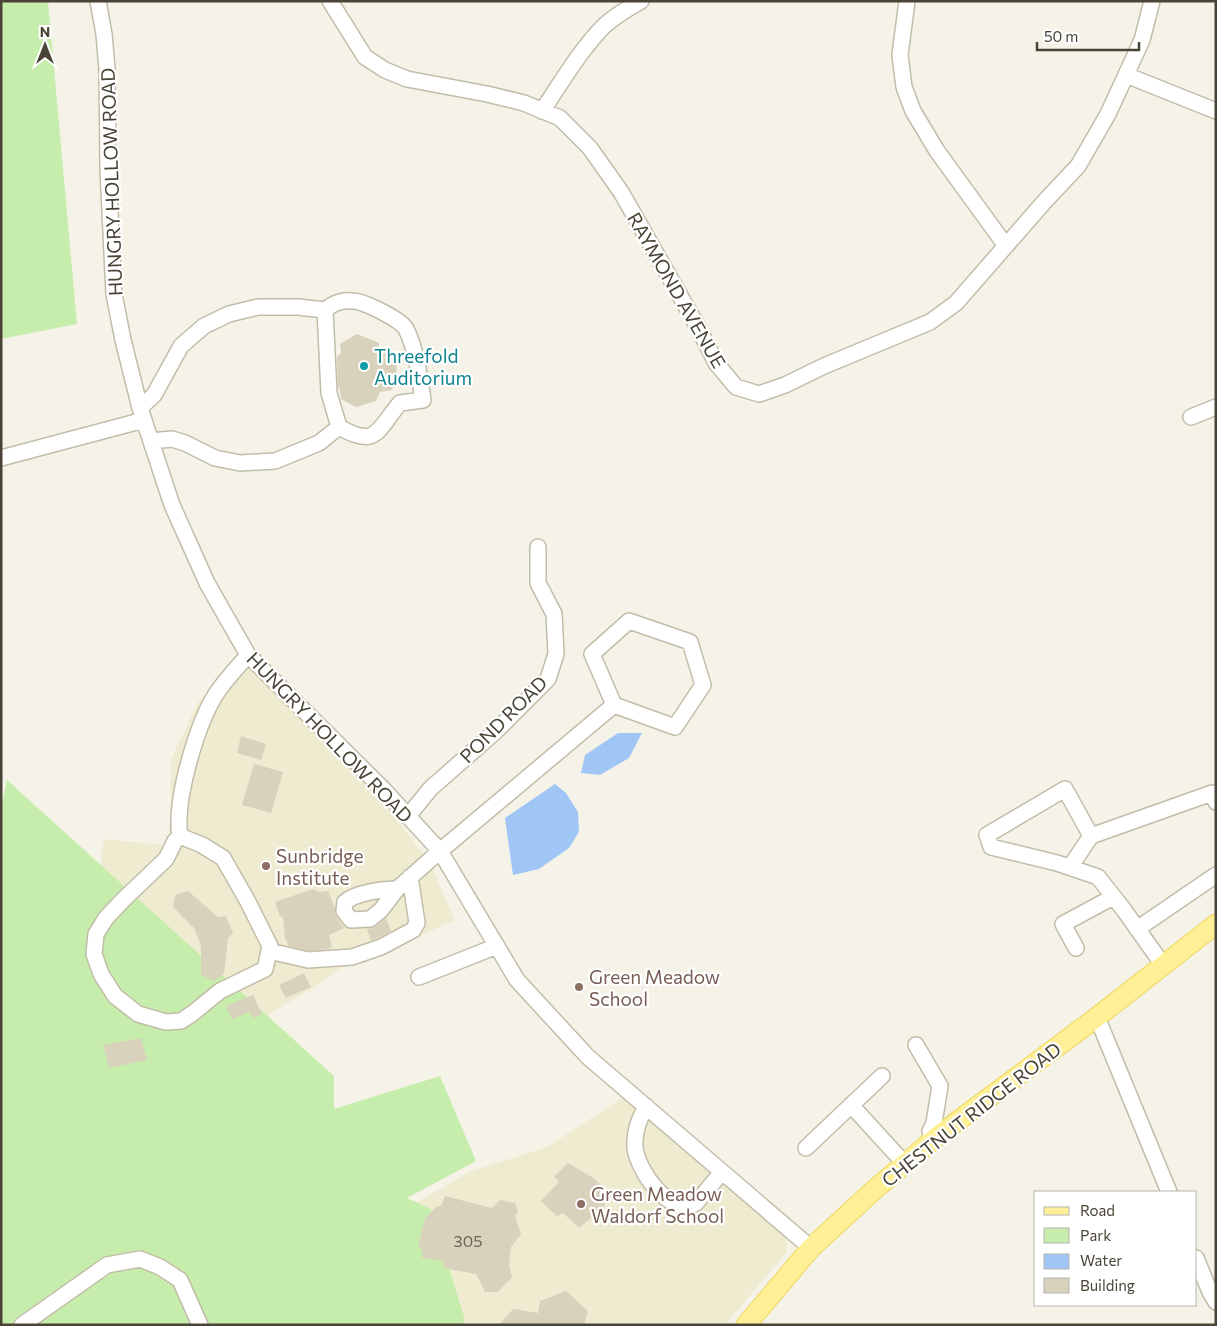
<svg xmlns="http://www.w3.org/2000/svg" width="1217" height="1326" viewBox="0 0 1217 1326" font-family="Commissioner,sans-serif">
<rect width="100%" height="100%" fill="#f5f3e8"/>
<!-- education -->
<path fill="#efebd1" d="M239,656L369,784L429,861L455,920L381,954L362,953L316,986L261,1019L99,872L104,839L163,845L169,836L171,802V760L197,704Z
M625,1096L787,1237L786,1253L725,1325H398L354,1240L469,1172L547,1147Z"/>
<!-- green -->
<path fill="#c7edad" d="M1,1H48L77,324L1,339Z
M7,780L334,1076V1109L440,1076L476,1161L407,1198L431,1209L464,1317L463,1325H1V808Z"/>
<!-- water -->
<path fill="#a0c6f6" d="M618,733H642L629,758L600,775L581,773L585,755Z
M555,784L566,793L578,812L579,832L569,848L539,869L513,875L505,818Z"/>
<!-- building -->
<path fill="#d8d1bc" d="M357,334L379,343V351L387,353L397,361L396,382L392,390L380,392L376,401L356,407L341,399L340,389L338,388L337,357L341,353L340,344Z
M241,736L266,744L261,760L237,753Z
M254,764L283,772L271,813L242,805Z
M313,889L319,892L328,891L335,908L336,916L344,928L329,935L332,947L327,949L309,951L289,946L285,938L283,916L280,917L275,902Z
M188,891L218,917L226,916L233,933L228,939L224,974L214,981L201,975V946L194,928L173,907L175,895Z
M386,918L391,931L371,941L367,929L375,927Z
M304,973L311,987L286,998L279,985Z
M253,995L262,1014L253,1018L249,1012L232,1019L226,1006Z
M141,1038L147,1060L109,1068L103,1045Z
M568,1163L595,1179L608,1193L604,1207L579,1228L563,1213L557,1216L541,1201L559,1182L554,1177Z
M445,1196L492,1208L500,1200L515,1203L518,1211L515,1216L521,1234L511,1247L509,1265L512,1277L498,1292H485L476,1274L443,1268L444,1261L422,1258L423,1251L418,1247L425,1218L436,1207L441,1206Z
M566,1291L588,1311L584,1325H499L513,1309L538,1313L540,1301Z"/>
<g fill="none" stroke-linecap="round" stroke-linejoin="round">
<!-- minor casing -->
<g stroke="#c2bda9" stroke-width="18">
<path id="minor" d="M98,1L104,34L107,69L108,170L114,294L123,340L140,408L172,505L207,583L224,613L248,655L384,790L440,851L517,980L588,1057L811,1248
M330,1L365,57L385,70L407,79L487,94L524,103L560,118L590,148L621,192L699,329L716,363L736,387L759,394L785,385L824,366L930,322L956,303L1045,201L1078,166L1108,114L1142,40L1152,1
M907,1L900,55L904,87L913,111L937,151L1006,246
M1126,75L1216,111
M542,111C561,83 579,52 602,28C613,17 627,9 641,1
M325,310C334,303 341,300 353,301C363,301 402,320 406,329C416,348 420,379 423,400L400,403C377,430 377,449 339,427
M140,408L154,395L181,346L204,326L229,314L258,307H298L325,310L329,393L339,427L319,443L275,461L240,463L215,458L185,443L172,439L151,441
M1191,417L1216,407
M1,458L144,420
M629,621L690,642L703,685L675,727L614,705L592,654Z
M408,816L431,788L496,731L548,679L556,654L554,614L538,583V547
M180,836L202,845L223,858L247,900L270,946L265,969L220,991L193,1013L181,1021L166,1022L138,1014L115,996L101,974L94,954L96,934L106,918L124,899L166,859L175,841L180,836C174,801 197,724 216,694C225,680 237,668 248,655
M1091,836L1065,789L987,835L991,847L1057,863L1098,877L1124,910L1163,965
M1070,867L1091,836L1212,793L1216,802
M397,889C383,889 355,893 345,902L344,911L351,920L370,919L381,910L397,889L440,851L614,705
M1137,929L1216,875
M1076,948L1063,924L1113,897
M269,951L308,960L352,957L381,947L413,930L417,923L410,877
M419,977L497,946
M1097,1017L1169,1192
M916,1045L940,1086L934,1123L930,1131L933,1141
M851,1105L905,1164
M646,1106C639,1120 634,1131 635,1147C637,1170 670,1218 696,1203L722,1172
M806,1148L882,1076
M1196,1258L1210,1292L1216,1302
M22,1325L107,1265L140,1259L160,1267L180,1280L200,1325"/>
</g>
<!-- major casing -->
<g stroke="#eed75d" stroke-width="21">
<path id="major" d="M746,1325L811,1248L874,1190L939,1135L1097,1017L1216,924"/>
</g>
<!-- minor -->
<use href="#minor" stroke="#fff" stroke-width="15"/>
<!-- major -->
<use href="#major" stroke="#fff097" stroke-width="19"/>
</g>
<!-- markers -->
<circle fill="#0f9aa8" stroke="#fff" stroke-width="2" cx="364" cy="366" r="5"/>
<g fill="#8d6e63" stroke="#fff" stroke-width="2">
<circle cx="266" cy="866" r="5"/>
<circle cx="579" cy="987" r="5"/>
<circle cx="581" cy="1204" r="5"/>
</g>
<g text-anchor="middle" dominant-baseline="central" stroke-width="4.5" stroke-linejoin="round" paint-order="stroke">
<!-- number labels -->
<g font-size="16" fill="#6d6758">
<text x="468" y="1240">305</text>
</g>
<!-- street labels -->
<g font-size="19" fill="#494436" stroke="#fff">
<text transform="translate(111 182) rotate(-92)">HUNGRY HOLLOW ROAD</text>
<text transform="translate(677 290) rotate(60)">RAYMOND AVENUE</text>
<text transform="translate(503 719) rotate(-45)">POND ROAD</text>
<text transform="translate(330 737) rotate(46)">HUNGRY HOLLOW ROAD</text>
<text transform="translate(971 1114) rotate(-38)">CHESTNUT RIDGE ROAD</text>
</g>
<!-- culture labels -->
<g font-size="19" fill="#0d838f" stroke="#fff" text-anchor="start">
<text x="374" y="355">Threefold<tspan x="374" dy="22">Auditorium</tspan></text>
</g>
<!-- education labels -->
<g font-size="19" fill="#785e54" stroke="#fff" text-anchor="start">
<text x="276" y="855">Sunbridge<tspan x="276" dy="22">Institute</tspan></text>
<text x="589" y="976">Green Meadow<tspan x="589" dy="22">School</tspan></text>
<text x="591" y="1193">Green Meadow<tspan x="591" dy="22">Waldorf School</tspan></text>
</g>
</g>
<!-- border -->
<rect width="1217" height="1326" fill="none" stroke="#494436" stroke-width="5"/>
<!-- legend -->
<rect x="1034" y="1191" width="162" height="115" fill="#ffffff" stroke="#b6b4af"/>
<rect x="1044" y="1207" width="25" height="8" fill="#fff097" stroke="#b6b4af"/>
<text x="1080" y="1216" font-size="15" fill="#494436">Road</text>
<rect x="1044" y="1228" width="25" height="15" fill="#c7edad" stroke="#b6b4af"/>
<text x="1080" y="1241" font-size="15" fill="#494436">Park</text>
<rect x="1044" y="1254" width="25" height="15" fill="#a0c6f6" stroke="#b6b4af"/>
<text x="1080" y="1266" font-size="15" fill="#494436">Water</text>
<rect x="1044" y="1278" width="25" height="15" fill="#d8d1bc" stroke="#b6b4af"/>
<text x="1080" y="1291" font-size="15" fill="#494436">Building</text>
<!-- north arrow -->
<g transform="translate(45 45)" stroke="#ffffff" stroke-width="4" paint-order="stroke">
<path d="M0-4L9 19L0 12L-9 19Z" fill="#494436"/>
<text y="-8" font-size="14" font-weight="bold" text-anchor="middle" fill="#494436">N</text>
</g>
<!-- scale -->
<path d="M1037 42v8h102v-8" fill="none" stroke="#494436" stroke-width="2.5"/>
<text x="1044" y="42" font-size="15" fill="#494436" stroke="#ffffff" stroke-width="4" paint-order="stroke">50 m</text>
</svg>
